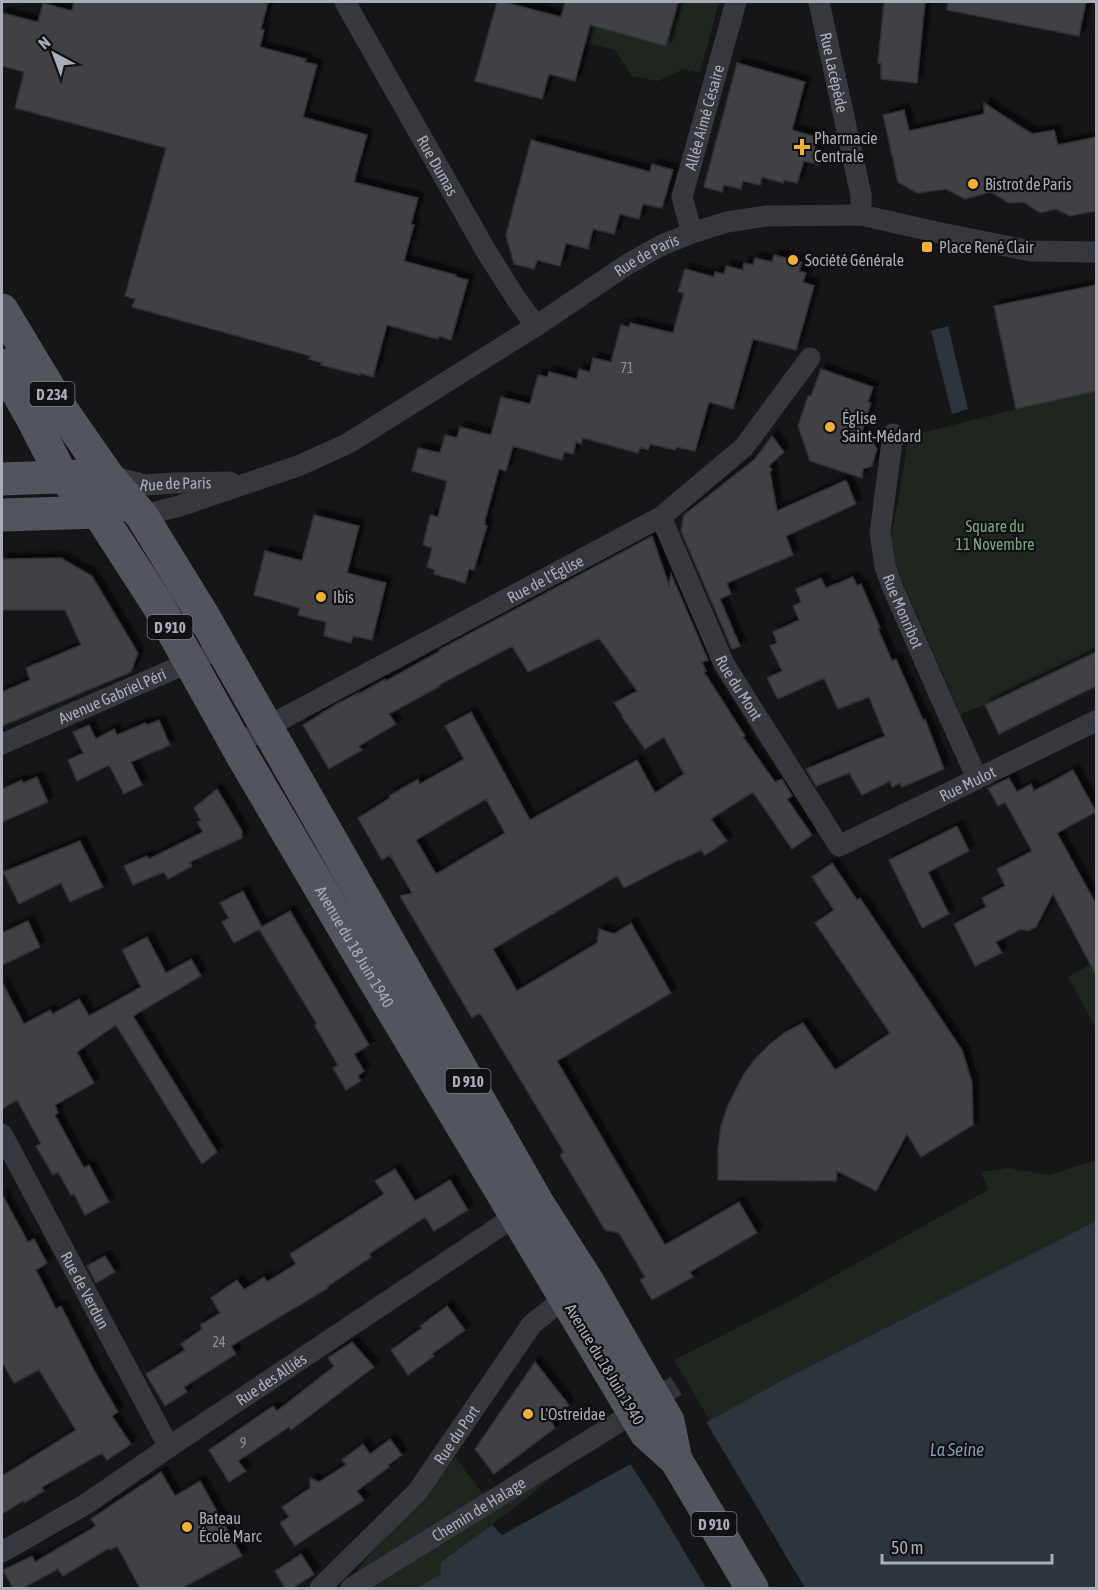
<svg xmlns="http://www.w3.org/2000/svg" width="1098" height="1590" viewBox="0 0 1098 1590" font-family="'Asap Condensed',sans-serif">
<defs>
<filter id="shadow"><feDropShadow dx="5.5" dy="-5.5" stdDeviation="1.5" flood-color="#0009"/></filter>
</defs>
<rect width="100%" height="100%" fill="#161618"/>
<!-- green -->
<path fill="#1e261f" d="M678,2H719L700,73L691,70L689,73L688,70L684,69L658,81L632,76L615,50L585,43L590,25L666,46Z
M1096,391V652L985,705L960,714L888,548L897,507L909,433H922L1012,410Z
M1096,961V1028L1068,977Z
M1096,1160V1221L781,1381L710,1421L674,1360L784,1304L988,1190L981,1172L1007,1168L1050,1175Z
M453,1454L485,1497L368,1574L357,1570Z
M572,1462L492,1525L441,1562L442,1574L417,1588H368Z"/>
<!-- water -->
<path fill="#2c353c" d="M948,326L968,409L952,414L931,331Z
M1096,1221V1588H417L441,1574V1562L492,1525L502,1535L781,1381Z"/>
<!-- pier -->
<path fill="#161618" d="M705,1420L805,1588H706L656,1504L629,1462Z"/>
<!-- building -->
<path fill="#404145" stroke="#303034" stroke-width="1.5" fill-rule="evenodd" filter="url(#shadow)" d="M74,2H268L261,29L264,30L260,47L306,59L305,62L317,65L303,117L367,135L354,182L418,198L411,224L414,225L404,261L456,275V277L468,280L451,340L439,336L438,339L387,325L373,377L360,373V375L321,365L322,363L309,359L310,356L132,307L135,299L125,296L166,148L15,108L24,72L2,66V13L38,22L43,3L72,11Z
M497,2H504L561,17L565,2H678L666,46L590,25L575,81L549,74L542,99L475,81Z
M884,2H925L917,83L881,79V63H878Z
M948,2H1086L1079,36L947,10Z
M737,63L805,82L792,130L813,136L817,164L804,161L797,183L784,180L783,183L762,177L760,185L743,181L741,189L724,185L722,192L704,187Z
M984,103L1032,134L1054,130L1058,145L1096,137V211L1070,216L1056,209L1040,213L1024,202L1009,203L991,192L965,199L946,189L917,193L898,182L883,115L904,110L909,131L984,114Z
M531,140L650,172L652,164L673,170L662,208L643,204L639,219L620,214L614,234L593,229L588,249L566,243L560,266L537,260L534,269L514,264L506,235Z
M774,255L802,262L799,271L806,273L803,282L814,286L796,350L753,339L733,409L709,402L695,451L677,447L675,450L650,444L648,450L640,447L638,453L583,438L581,444L576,442L573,454L564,452L562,460L513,446L506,471L499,469L485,520V525L487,526L474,570L469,569L465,583L434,574L435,570L427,567L432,548L423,545L430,515L438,517L447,481L412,471L418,448L440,453L445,435L457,438L460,427L491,435L501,397L530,404L538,375L547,377L549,372L577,379L579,369L590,372L593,358L611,362L621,325L629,327L630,323L673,333L684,293L678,292L685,269L714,277L715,272L724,274L726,266L743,270L744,263L753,265L755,258L772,262Z
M1096,285V391L1016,409L994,306Z
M821,369L873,387L868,402L871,403L860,437L872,441L877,449L872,466L863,469L862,478L810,461L798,426L808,396H811Z
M772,436L784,452L769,466L772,470L770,472L777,511L846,480L856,504L786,536L793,555L727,583L731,594L720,599L740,646L732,649L681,531L684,515L755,459Z
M314,515L359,526L347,573L386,583L372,640L353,636L351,643L324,636L326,622L298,615L300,608L254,595L265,551L302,561Z
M652,536L669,585L671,574L708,660L702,662L706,671L704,672L745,736L743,737L775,782L782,779L792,796L787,799L812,835L792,849L753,792L711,819L727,841L705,855L701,850L681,860L680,859L624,888L617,876L493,949L517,991L597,943L599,929L614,934L631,923L671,993L557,1061L665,1245L739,1202L757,1233L690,1272L693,1277L652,1300L640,1280L645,1277L619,1233L605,1230L560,1155L564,1152L480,1013L472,1018L400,896L412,893L390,855L382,860L358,818L390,798L389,796L418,779L420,784L464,759L445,726L471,712L530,820L637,760L655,793L684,774L664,737L645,749L622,717L623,716L614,703L637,691L599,638L528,672L512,646L439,685L440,686L389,714L396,724L359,746L362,750L329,769L303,725L335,705L358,693L357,695L385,679L386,681L440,651L439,650ZM486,799L505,833L436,874L416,840Z
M61,558L92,576L138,653L131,672L2,726V692L30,680L26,668L81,645L65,610H2V559Z
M853,577L857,586L861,584L880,628L878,629L892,661L896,659L923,720L925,719L944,769L902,787L900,783L892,787L890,781L862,795L849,773L816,786L806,769L885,736L869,697L838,709L824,678L778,699L767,678L782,671L770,646L777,643L773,632L799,620L793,606L801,602L796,589L821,578L826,588Z
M1096,652V686L999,734L985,705Z
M159,720L170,745L131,762L142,785L124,794L109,765L77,781L68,760L83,753L73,732L89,725L96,739L114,729L117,735L145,723L147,725Z
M1073,770L1096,812L1057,833L1096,904V975L1053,894L1036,927L1028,931L1021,929L996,942L1002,953L975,966L954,924L986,907L982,898L1005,886L997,869L1032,851L1005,802L998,806L988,788L1009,778L1017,792L1031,784L1034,791Z
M37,777L48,802L2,822V789L22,780L23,783Z
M217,789L242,831V838L190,862L192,866L168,879L164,872L133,885L124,866L147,856L149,859L203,832L197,822L201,821L194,808Z
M957,826L969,851L928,872L949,914L922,928L889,860Z
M80,841L103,887L70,902L61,883L19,904L3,872Z
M832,863L857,900L860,898L962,1050L972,1082L973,1125L921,1157L907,1134L876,1191L837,1171L836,1181L718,1180V1148L721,1126L728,1105L744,1074L755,1059L769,1045L784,1033L803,1023L835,1070L890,1033L815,923L834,910L812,877Z
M243,891L262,927L290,911L369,1045L354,1054L364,1071L358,1076L361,1081L346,1090L333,1068L338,1065L315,1026L317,1024L259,929L234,943L222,922L229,918L220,903Z
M28,921L40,947L2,965V933Z
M147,937L166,973L191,959L201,976L133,1016L217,1152L202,1164L116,1025L77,1052L94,1083L55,1105L58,1113L55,1115L84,1168L89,1165L109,1202L85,1215L74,1194L71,1195L58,1172L53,1175L36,1146L41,1144L17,1100L2,1109V982L24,1024L50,1010L53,1014L79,999L89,1016L141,987L122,950Z
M395,1169L415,1201L450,1180L468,1210L434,1231L425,1217L369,1254L371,1257L327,1287L328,1288L231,1346L236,1354L184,1387L187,1392L165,1406L146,1374L185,1350L181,1344L202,1329L200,1325L220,1313L211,1298L237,1280L244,1290L264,1277L267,1282L296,1264L290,1254L384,1194L375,1181Z
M2,1194L28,1242L34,1239L47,1263L36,1270L56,1309L61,1306L95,1372L118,1412L112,1416L131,1444L107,1460L102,1453L42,1487L44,1491L24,1503L23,1501L2,1514V1476L76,1430L39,1370L14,1383L2,1362Z
M105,1256L115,1272L96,1283L87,1266Z
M447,1306L465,1330L432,1354L434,1356L408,1375L391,1350L422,1328L420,1326Z
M352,1342L374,1367L291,1430L289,1427L238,1461L246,1471L229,1482L209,1450L273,1406L277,1411L334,1366L328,1358Z
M535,1362L569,1405L550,1419L555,1428L494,1474L475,1449Z
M390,1439L402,1455L388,1465L389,1467L357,1491L364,1500L295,1546L280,1523L289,1517L282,1507L310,1488V1478L319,1482L346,1465L342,1460L363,1444L370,1454Z
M161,1472L175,1496L200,1481L242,1556L182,1588H140L117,1546L110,1550L109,1548L63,1576L58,1569L23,1588H13L3,1570L32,1556L35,1562L96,1526L91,1519Z
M301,1554L314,1574L293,1588H285L275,1571Z"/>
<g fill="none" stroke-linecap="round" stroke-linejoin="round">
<!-- street-tunnel -->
<path stroke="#333438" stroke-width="21" stroke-dasharray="21 10" stroke-linecap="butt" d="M606,1430L679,1384"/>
<!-- street -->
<g stroke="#37383d" stroke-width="21">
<path id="s1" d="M345,2L486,251L517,300L536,326"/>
<path id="s2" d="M819,2L861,195V215"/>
<path id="s3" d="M692,233L682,197L736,2"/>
<path id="s4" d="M893,434L880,533L885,567L893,588L939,694L977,778"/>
<path id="s5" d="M107,475L145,485L174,483L230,482"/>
<path id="s6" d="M142,516L186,504L298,466L347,444L536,326L628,264L662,245L692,233L727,222L767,216L861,215L936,232L1031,251L1096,252"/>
<path id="s7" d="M661,517L724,664L839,846L1096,721"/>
<path id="s8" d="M2,744L222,648"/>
<path id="s9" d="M236,745L289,715L661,517L744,447L810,358"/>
<path id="s10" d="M2,1134L169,1447"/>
<path id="s11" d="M2,1552L86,1504L169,1447L526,1209"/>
<path id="s12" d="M320,1588L418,1491L532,1324L573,1292"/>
<path id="s13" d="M351,1588L606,1430"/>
</g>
<!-- primary -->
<g stroke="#53555c" stroke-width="33">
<path d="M2,310L64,413L107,475L142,516L204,617L537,1202L588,1282L625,1347"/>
<path id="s14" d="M2,365L31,416L62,476L98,512L158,605L243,757L372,976L603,1361"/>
<path d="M2,479L81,476"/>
<path d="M2,515L98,512L110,513"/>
<path d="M676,1460L752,1588"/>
</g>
<!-- primary-bridge -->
<path stroke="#53555c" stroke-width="33" d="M625,1347L668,1421L676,1460
M603,1361L646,1433L676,1460"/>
</g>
<!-- markers -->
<g fill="#f2b134" stroke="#111113" stroke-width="2">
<path d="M799 138h6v6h6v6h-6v6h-6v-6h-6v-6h6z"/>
<circle cx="973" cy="184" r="6"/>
<rect x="921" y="241" width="12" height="12" rx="3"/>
<circle cx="793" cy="260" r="6"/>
<circle cx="830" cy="427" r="6"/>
<circle cx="321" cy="597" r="6"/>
<circle cx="528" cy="1414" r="6"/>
<circle cx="187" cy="1527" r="6"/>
</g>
<g text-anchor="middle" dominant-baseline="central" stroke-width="4.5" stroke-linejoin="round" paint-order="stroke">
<!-- number labels -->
<g font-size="14" fill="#8e929b">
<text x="627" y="368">71</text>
<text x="219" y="1342">24</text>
<text x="243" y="1443">9</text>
</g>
<!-- shield labels -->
<g fill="#111113" stroke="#7b7e86" stroke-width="1.5">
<rect x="29.5" y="382" width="45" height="24" rx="4.5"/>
<rect x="147.5" y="615" width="45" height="24" rx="4.5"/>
<rect x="445.5" y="1069" width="45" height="24" rx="4.5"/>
<rect x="691.5" y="1512" width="45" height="24" rx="4.5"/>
</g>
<g font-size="15" font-weight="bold" fill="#a8adb8">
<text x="52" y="394">D 234</text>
<text x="170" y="627">D 910</text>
<text x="468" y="1081">D 910</text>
<text x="714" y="1524">D 910</text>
</g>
<!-- street labels -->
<g font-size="16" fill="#a8adb8" stroke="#111113">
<text stroke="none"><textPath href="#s2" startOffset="72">Rue Lacépède</textPath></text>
<text stroke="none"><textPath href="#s3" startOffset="120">Allée Aimé Césaire</textPath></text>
<text stroke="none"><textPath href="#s1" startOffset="188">Rue Dumas</textPath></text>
<text stroke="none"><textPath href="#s6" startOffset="572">Rue de Paris</textPath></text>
<text stroke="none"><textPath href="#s5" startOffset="70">Rue de Paris</textPath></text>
<text stroke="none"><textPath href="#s9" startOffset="351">Rue de l'Église</textPath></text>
<text stroke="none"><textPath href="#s4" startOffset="182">Rue Monribot</textPath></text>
<text stroke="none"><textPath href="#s7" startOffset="188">Rue du Mont</textPath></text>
<text stroke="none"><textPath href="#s8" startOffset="120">Avenue Gabriel Péri</textPath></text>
<text stroke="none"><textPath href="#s7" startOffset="518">Rue Mulot</textPath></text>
<text stroke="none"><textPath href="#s14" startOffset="682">Avenue du 18 Juin 1940</textPath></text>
<text stroke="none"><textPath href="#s10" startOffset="177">Rue de Verdun</textPath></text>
<text transform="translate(605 1364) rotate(59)">Avenue du 18 Juin 1940</text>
<text stroke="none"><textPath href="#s11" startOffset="320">Rue des Alliés</textPath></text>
<text stroke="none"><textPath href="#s12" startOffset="206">Rue du Port</textPath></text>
<text stroke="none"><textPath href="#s13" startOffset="150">Chemin de Halage</textPath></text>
</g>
<!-- poi labels -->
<g font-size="16" fill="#a8adb8" stroke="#111113" text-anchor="start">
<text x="814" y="138">Pharmacie<tspan x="814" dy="18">Centrale</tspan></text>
<text x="985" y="184">Bistrot de Paris</text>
<text x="939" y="247">Place René Clair</text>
<text x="805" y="260">Société Générale</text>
<text x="842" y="418">Église<tspan x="842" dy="18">Saint-Médard</tspan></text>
<text x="333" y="597">Ibis</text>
<text x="540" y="1414">L'Ostreidae</text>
<text x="199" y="1518">Bateau<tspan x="199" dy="18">École Marc</tspan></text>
</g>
<!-- park labels -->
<g font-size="16" fill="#7fa381" stroke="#111113">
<text x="995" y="526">Square du<tspan x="995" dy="18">11 Novembre</tspan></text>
</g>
<!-- water labels -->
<g font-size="18" font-style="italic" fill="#7f9bb3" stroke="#111113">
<text x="957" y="1449">La Seine</text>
</g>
</g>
<!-- border -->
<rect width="1098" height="1590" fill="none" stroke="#a8adb8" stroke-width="6"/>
<!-- north arrow -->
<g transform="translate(54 54) rotate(319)" stroke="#111113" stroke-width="4.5" paint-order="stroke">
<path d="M0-4.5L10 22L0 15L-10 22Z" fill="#a8adb8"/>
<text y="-9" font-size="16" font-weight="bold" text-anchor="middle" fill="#a8adb8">N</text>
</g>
<!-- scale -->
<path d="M882 1554v9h170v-9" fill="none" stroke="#a8adb8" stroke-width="3"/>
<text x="891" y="1554" font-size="18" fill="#a8adb8" stroke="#111113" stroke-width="4.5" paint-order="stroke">50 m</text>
</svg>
